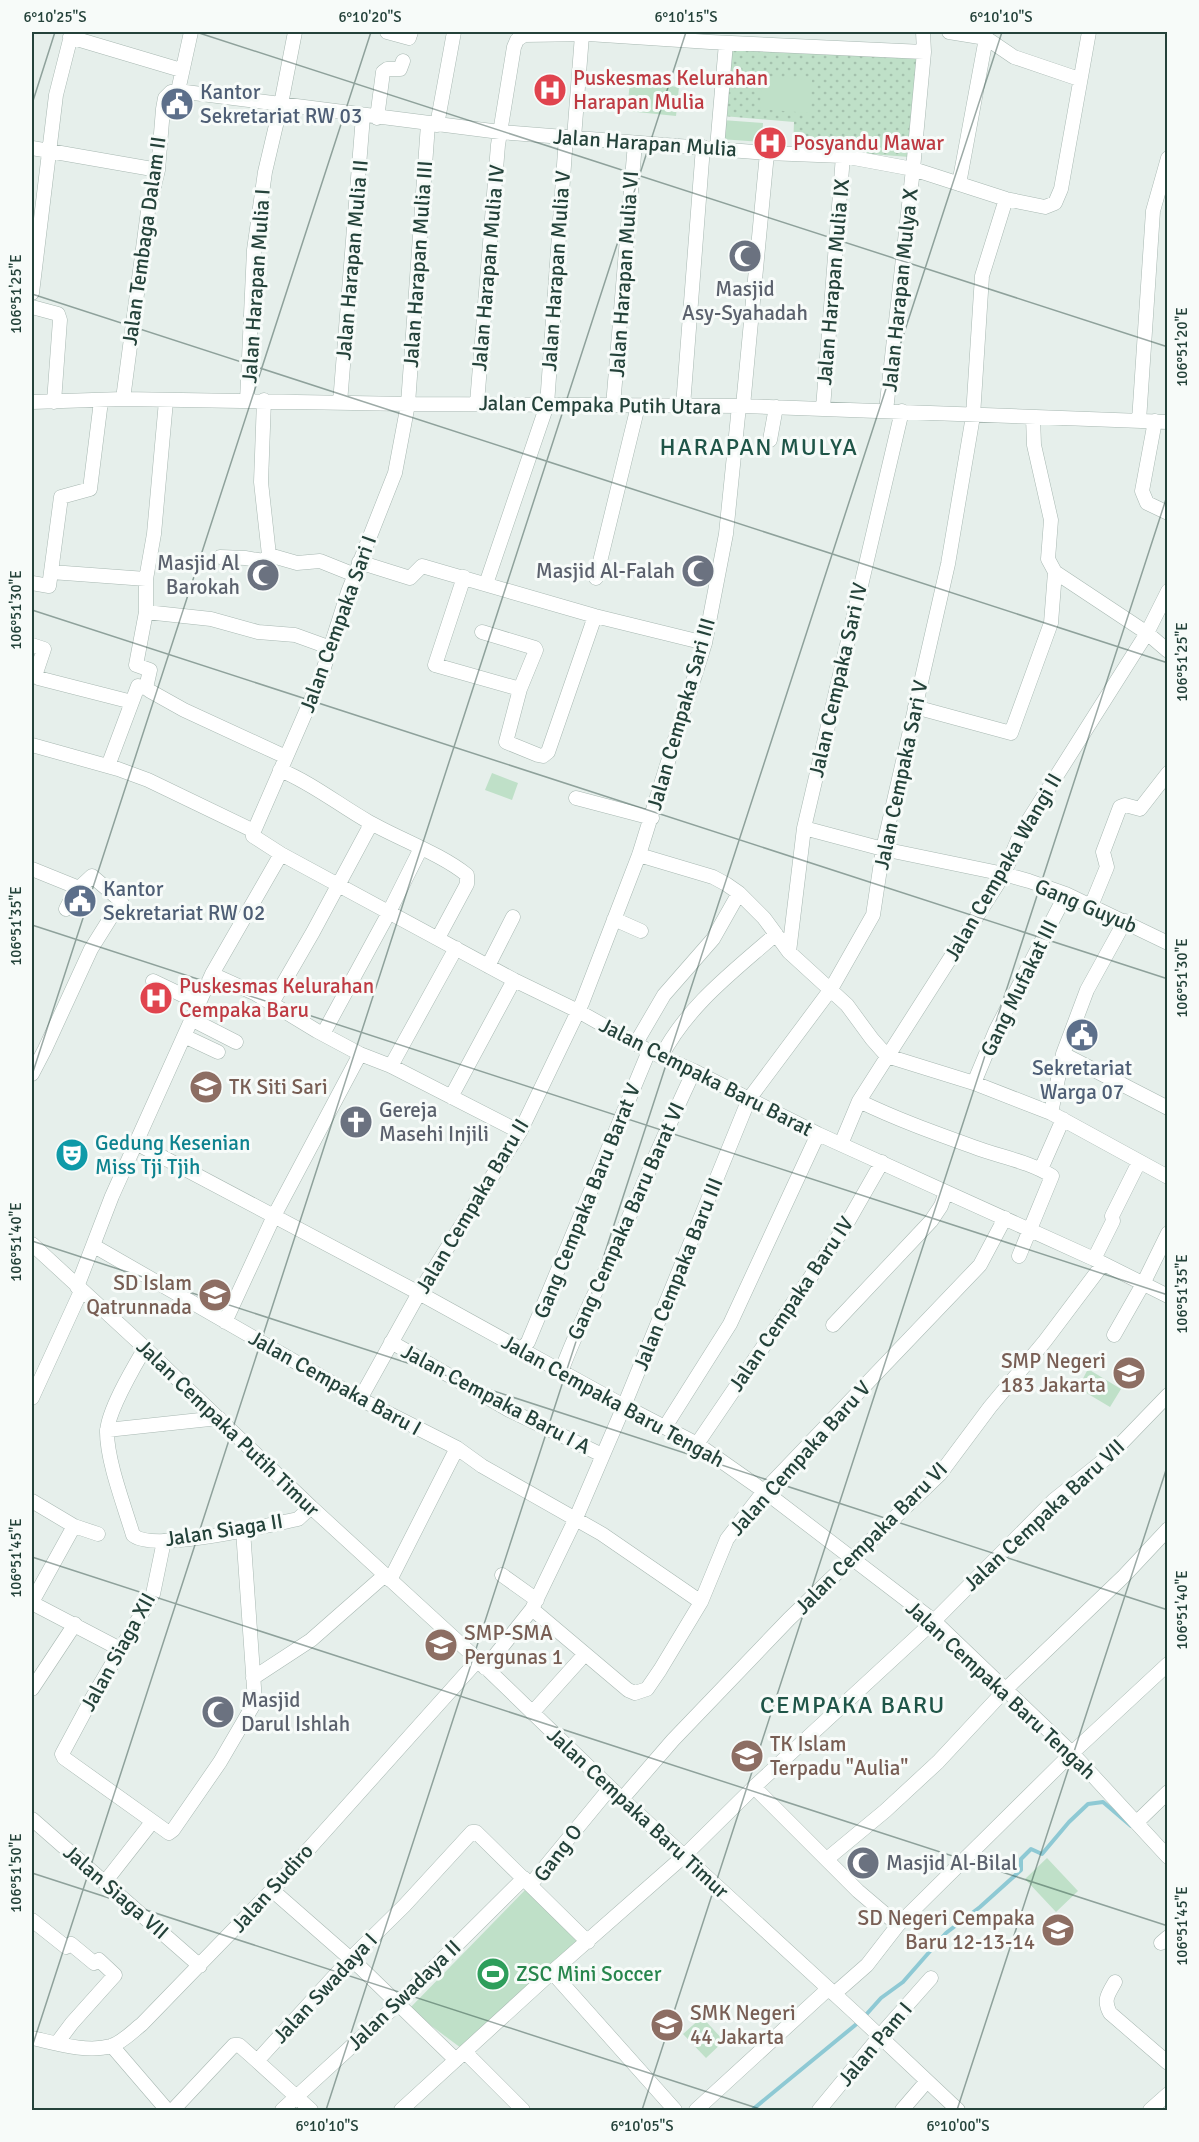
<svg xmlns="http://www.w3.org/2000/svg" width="1199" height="2142" viewBox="0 0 1199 2142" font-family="Signika,sans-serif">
<defs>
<pattern id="park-dots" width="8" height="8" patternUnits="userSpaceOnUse" patternTransform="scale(1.5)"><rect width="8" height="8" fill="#bfe0c8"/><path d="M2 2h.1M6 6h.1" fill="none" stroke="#a4c1ad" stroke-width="1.8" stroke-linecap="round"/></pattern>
</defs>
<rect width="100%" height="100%" fill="#e6efeb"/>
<!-- park -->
<path fill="url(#park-dots)" d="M730,46L918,58L909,157L793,148L794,122L723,116Z"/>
<!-- pitch -->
<path fill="#bfe0c8" d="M762,76L812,80L809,113L760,109Z
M630,82L679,87L676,116L627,111Z
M722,120L763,123L762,142L720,139Z
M492,773L518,783L512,800L485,790Z
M1088,1369L1121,1389L1110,1407L1078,1388Z
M1047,1858L1078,1891L1056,1912L1025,1879Z
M527,1888L580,1940L461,2048L409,2009Z
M702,2017L724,2041L706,2058L683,2034Z"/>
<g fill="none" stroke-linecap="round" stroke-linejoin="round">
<!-- stream -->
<path stroke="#8ec9d4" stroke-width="4" d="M864,2017L881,1998L903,1982L946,1933L980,1907L1021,1870V1859L1031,1849L1042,1854L1069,1822L1088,1804L1103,1802L1131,1826
M752,2110L859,2022"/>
<!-- minor casing -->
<g stroke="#a8b8b2" stroke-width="15">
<path id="minor" d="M387,32L409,38L411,32
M949,32L986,38L1014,57L1079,79
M70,37L181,70
M178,91L191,32
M377,118L383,72L387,69H400L403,61
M428,124L408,404L395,473L348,592L321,677L254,831L253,836L281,854L514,980L578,1011L649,1051L694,1071L818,1134L1094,1259L1168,1296
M437,125L454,32
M574,138L582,35
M32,148L158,170
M717,148L726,43
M959,184L986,38
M32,293L56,95L72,32
M32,307L58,314L60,320L54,402
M123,399L148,211L158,170L163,109L165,98L171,92L178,91L500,132L767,153L843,156L913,169L1006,199L1045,207L1055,203L1061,189L1089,32
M264,400L261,482L269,555L297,563L320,561L355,575
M166,401L154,534L146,579V612L136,665L150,670L146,688L150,691L184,710L286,757
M247,401L254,250L265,172L281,104L295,32
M32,402L123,399L408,404L743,406L1168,422
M340,403L363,116
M477,403L498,145L514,47L517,40L524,35L588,34L710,42L924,52
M613,406L635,143
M683,406L703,147
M743,406L767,153
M823,408L843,156
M886,411L913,169L924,52L923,32
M1033,417L1034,445L1051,520L1048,559L1055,572L1147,633L1168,651
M1139,421L1153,211L1168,158
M1155,421L1142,491L1147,503L1168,513
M770,440L776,407
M220,557L245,558L264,561L269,555
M359,562L410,578L422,566L595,616L705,643
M51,572L61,497L90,489L101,401
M464,577L435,665L520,689L506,742L538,755L543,756L548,752L595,616
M596,578L638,406
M32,583L49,586L51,572L146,579
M486,584L547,405L566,137
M146,612L211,619L258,632L295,635L331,648
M482,632L535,648L536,650L520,689
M32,645L44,649L36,673L38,678L132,702L138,686L146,688
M915,707L1011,733L1051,623L1055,572
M32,745L118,769L148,780L254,831
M108,766L132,702
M280,770C312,783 339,805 369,822C399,839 441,854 467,875V884L438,938
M576,798L652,818
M804,828L883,849L1004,874L1029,881L1066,894L1168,943
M639,855L713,877L726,884L739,893L764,918L789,952L847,1005L872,1039L887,1056L974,1083L1051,1113L1168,1177
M32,869L79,888L92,876L121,901L91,949L45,1049L32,1074
M1091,906L1107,867L1103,852L1120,807L1125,805L1140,809L1168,773
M66,909L77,888
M614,919L641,931
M789,952L804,828L902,411
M488,966L513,917
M212,974L256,994L317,1031L360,1054L391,1066L520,1132
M153,981L199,1003
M272,1003L313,932L371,824
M191,1019L236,1042
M323,1034L386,918L421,848
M184,1036L218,1052
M636,1043L664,995L713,939L739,893
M1063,1054L1168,1108
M661,1057C688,1005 733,972 776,934
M391,1066L456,948
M974,1083L996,1030L1066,894
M451,1097L514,980
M859,1101C896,1119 935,1133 974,1147C1000,1157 1028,1161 1052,1176L1019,1256
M1051,1113L1063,1054L1087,990L1125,921
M136,1143L419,1293L624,1406L697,1444L764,1491L934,1621L1072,1753L1168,1857
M841,1144L859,1101L1004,874L1021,832L1147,633L1168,591
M1041,1169L1063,1119
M32,1244L145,1348L311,1507L478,1660L622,1799L854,2012L958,2110
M94,1246L360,1399L457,1448L482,1466L602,1534L701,1602
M1094,1259L1113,1221L1112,1216L1139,1162
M77,1287L112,1196L212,974L281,854
M225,1322L274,1216L360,1054
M833,1325L931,1221L941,1206L946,1192
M1114,1335L1143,1284L1168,1233
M391,1342L509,1410L602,1455
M145,1348C134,1367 108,1410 107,1432C107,1461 124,1505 133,1535C153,1553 269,1525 298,1519L311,1507
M522,1349L528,1342L649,1051
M561,1372C574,1336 591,1302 607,1267C636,1202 663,1136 694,1071
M32,1398L81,1291
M360,1399L419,1293L520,1132L582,1003L639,855L705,643L726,534L739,406
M665,1427L730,1324L818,1134
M107,1430L219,1418
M697,1444L846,1225L882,1162
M32,1501L74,1526L32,1602
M74,1526L98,1534
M164,1541L153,1594L91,1700L62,1754L64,1758L169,1833L173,1830L220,1762L255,1702L243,1530
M502,1575L537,1600
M390,1580L457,1448
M32,1603L120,1649
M532,1609L628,1690L635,1693L647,1689L660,1670L701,1602L727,1539L764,1491L980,1265L1005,1218
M485,1668L532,1609L576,1518L624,1406L749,1099L831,989L873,915L883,849L948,564L973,416L982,276L1006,199
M253,1678L311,1640L385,1575
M32,1689L75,1624
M532,1713L585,1654
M754,1787L858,1891L898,1925L1072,1753L1168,1664
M622,1799L673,1740L789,1619L940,1474L990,1407L1045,1341L1103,1264
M32,1819L200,1966
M1137,1822L1168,1792
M827,1859L885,1811L938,1762L1006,1689L1124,1576L1168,1529
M105,1882L152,1822
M531,1884L610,1788
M272,1890L361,1968L456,2060
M32,1920L66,1947L71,1944L94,1963L99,1960L115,1975L72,2023L57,2043
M1161,1943L1168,1937
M552,1972L675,2110
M1115,1982C1108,1994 1103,2000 1110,2013L1168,2063
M834,1994L867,1965L898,1925
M32,2038C55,2043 87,2053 111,2046C123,2042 133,2031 142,2024L272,1890L478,1660
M112,2046L167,2110
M465,2052L523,2110
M257,2061L311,2110
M173,2110L234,2045H239L257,2061L350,1959L404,1906L472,1832H476L588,1942
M282,2110L390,2011L524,1878
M401,2110L552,1972L684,1856L754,1787L934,1621L1054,1500L1109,1456L1168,1395
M696,2110L828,1989
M819,2110L885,2030L931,1978
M902,2110L927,2081
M1150,2110L1168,2094"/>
</g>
<!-- minor -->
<use href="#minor" stroke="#fff" stroke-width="14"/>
</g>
<!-- ticks -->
<path fill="none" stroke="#24423a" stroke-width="1.5" stroke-opacity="0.45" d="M196,32L1168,347M32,104L55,32M32,294L1168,663M32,610L1168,979M32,925L1168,1295M32,1075L371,32M32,1241L1168,1610M32,1557L1168,1926M32,1873L763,2110M32,2047L686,32M326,2110L1002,32M642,2110L1168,493M957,2110L1168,1464"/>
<!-- icons -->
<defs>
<g id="hospital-disc" transform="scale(1.725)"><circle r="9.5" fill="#e0444e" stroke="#f7fbf9"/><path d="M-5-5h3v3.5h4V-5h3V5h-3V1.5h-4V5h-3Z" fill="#fff"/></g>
<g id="civic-disc" transform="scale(1.725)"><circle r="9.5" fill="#5c6f8a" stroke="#f7fbf9"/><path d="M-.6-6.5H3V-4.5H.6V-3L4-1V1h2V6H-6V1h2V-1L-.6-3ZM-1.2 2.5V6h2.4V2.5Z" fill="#fff"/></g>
<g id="mosque-disc" transform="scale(1.725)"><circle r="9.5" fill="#6b7280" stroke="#f7fbf9"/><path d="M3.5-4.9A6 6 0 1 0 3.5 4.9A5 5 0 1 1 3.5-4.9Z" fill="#fff"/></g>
<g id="school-disc" transform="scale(1.725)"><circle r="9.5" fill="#8d6e63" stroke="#f7fbf9"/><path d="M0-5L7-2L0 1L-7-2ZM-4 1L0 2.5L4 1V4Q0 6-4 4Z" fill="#fff"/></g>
<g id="church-disc" transform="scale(1.725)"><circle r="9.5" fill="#6b7280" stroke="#f7fbf9"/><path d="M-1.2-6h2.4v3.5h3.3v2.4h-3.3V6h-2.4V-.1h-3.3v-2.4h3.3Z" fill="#fff"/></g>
<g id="theatre-disc" transform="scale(1.725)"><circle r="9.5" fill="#0f9aa8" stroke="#f7fbf9"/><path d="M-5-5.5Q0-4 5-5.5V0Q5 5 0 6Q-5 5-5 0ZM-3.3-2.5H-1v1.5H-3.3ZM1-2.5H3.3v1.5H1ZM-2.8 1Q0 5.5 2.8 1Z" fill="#fff"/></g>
<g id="stadium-disc" transform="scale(1.725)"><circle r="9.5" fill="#2e9e5b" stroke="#f7fbf9"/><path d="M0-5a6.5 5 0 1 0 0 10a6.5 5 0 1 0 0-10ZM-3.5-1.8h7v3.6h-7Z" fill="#fff"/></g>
</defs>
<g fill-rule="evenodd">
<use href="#hospital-disc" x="550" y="90"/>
<use href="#civic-disc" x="177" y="104"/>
<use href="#hospital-disc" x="770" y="143"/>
<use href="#mosque-disc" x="745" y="256"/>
<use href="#mosque-disc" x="698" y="571"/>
<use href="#mosque-disc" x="263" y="575"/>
<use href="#civic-disc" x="80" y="901"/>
<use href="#hospital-disc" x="156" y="998"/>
<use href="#civic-disc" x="1082" y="1035"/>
<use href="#school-disc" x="206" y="1087"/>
<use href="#church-disc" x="356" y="1122"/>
<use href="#theatre-disc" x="72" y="1155"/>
<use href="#school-disc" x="215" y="1295"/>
<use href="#school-disc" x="1129" y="1373"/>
<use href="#school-disc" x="441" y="1645"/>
<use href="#mosque-disc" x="218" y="1712"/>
<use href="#school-disc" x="747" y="1756"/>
<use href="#mosque-disc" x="863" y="1863"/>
<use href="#school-disc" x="1058" y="1930"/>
<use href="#stadium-disc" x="493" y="1974"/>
<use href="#school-disc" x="667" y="2025"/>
</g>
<g text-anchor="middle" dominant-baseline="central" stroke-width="6" stroke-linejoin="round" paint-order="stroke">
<!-- health labels -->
<g font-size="21" fill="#be3a42" stroke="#f7fbf9" text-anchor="start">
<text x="573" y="78">Puskesmas Kelurahan<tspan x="573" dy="24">Harapan Mulia</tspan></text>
<text x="793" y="143">Posyandu Mawar</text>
<text x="179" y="986">Puskesmas Kelurahan<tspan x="179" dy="24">Cempaka Baru</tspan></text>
</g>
<!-- service labels -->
<g font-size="21" fill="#4e5e75" stroke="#f7fbf9" text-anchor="start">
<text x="200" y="92">Kantor<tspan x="200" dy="24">Sekretariat RW 03</tspan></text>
<text x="103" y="889">Kantor<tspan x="103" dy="24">Sekretariat RW 02</tspan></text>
<text x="1082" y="1068" text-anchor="middle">Sekretariat<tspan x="1082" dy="24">Warga 07</tspan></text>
</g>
<!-- street labels -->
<g font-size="21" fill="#24423a" stroke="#f7fbf9">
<text transform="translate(645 143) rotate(4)">Jalan Harapan Mulia</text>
<text transform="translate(144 241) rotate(-82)">Jalan Tembaga Dalam II</text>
<text transform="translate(352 260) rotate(-85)">Jalan Harapan Mulia II</text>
<text transform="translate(418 264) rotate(-86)">Jalan Harapan Mulia III</text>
<text transform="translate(488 268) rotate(-85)">Jalan Harapan Mulia IV</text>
<text transform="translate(556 271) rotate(-86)">Jalan Harapan Mulia V</text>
<text transform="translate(624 274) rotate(-86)">Jalan Harapan Mulia VI</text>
<text transform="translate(833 282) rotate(-85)">Jalan Harapan Mulia IX</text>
<text transform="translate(256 286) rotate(-86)">Jalan Harapan Mulia I</text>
<text transform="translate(900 290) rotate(-84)">Jalan Harapan Mulya X</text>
<text transform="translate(600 405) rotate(1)">Jalan Cempaka Putih Utara</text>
<text transform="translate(338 624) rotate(-70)">Jalan Cempaka Sari I</text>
<text transform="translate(838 680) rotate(-77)">Jalan Cempaka Sari IV</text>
<text transform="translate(681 714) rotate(-74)">Jalan Cempaka Sari III</text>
<text transform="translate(901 775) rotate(-78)">Jalan Cempaka Sari V</text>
<text transform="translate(1003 867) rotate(-60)">Jalan Cempaka Wangi II</text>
<text transform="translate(1086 906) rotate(23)">Gang Guyub</text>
<text transform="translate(1019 988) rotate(-64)">Gang Mufakat III</text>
<text transform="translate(706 1077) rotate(27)">Jalan Cempaka Baru Barat</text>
<text transform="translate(587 1201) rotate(-68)">Gang Cempaka Baru Barat V</text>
<text transform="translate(472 1206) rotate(-59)">Jalan Cempaka Baru II</text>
<text transform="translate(626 1221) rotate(-66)">Gang Cempaka Baru Barat VI</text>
<text transform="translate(678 1274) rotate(-68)">Jalan Cempaka Baru III</text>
<text transform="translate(791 1304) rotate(-56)">Jalan Cempaka Baru IV</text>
<text transform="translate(335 1383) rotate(29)">Jalan Cempaka Baru I</text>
<text transform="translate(496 1399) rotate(28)">Jalan Cempaka Baru I A</text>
<text transform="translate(613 1401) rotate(29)">Jalan Cempaka Baru Tengah</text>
<text transform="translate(228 1428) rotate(44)">Jalan Cempaka Putih Timur</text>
<text transform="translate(800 1458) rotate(-48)">Jalan Cempaka Baru V</text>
<text transform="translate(1044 1515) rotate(-43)">Jalan Cempaka Baru VII</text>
<text transform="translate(224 1530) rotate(-9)">Jalan Siaga II</text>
<text transform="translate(871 1538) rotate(-45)">Jalan Cempaka Baru VI</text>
<text transform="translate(118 1652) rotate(-61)">Jalan Siaga XII</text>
<text transform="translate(1001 1690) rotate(43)">Jalan Cempaka Baru Tengah</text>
<text transform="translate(638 1813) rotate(43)">Jalan Cempaka Baru Timur</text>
<text transform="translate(558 1853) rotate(-53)">Gang O</text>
<text transform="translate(272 1888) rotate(-48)">Jalan Sudiro</text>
<text transform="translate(116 1892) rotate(41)">Jalan Siaga VII</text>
<text transform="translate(325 1988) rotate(-47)">Jalan Swadaya I</text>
<text transform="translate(404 1995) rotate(-44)">Jalan Swadaya II</text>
<text transform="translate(875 2044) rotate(-50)">Jalan Pam I</text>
</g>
<!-- worship labels -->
<g font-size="21" fill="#5b616d" stroke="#f7fbf9" text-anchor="start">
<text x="745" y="289" text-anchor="middle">Masjid<tspan x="745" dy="24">Asy-Syahadah</tspan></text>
<text x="240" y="563" text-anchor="end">Masjid Al<tspan x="240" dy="24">Barokah</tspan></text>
<text x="675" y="571" text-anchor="end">Masjid Al-Falah</text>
<text x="379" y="1110">Gereja<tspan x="379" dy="24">Masehi Injili</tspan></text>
<text x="241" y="1700">Masjid<tspan x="241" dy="24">Darul Ishlah</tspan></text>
<text x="886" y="1863">Masjid Al-Bilal</text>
</g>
<!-- education labels -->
<g font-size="21" fill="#785e54" stroke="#f7fbf9" text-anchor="start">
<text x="229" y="1087">TK Siti Sari</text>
<text x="192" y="1283" text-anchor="end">SD Islam<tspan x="192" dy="24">Qatrunnada</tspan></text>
<text x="1106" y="1361" text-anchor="end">SMP Negeri<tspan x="1106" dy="24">183 Jakarta</tspan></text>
<text x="464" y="1633">SMP-SMA<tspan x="464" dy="24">Pergunas 1</tspan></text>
<text x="770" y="1744">TK Islam<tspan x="770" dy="24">Terpadu "Aulia"</tspan></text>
<text x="1035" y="1918" text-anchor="end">SD Negeri Cempaka<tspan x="1035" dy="24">Baru 12-13-14</tspan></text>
<text x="690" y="2013">SMK Negeri<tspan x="690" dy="24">44 Jakarta</tspan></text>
</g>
<!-- culture labels -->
<g font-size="21" fill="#0d838f" stroke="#f7fbf9" text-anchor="start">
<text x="95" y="1143">Gedung Kesenian<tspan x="95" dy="24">Miss Tji Tjih</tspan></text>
</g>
<!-- leisure labels -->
<g font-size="21" fill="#27864d" stroke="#f7fbf9" text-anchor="start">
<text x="516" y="1974">ZSC Mini Soccer</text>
</g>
<!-- quarter labels -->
<g font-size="24" letter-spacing="1.5" fill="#1f5548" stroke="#f7fbf9">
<text x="759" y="447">HARAPAN MULYA</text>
<text x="853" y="1705">CEMPAKA BARU</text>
</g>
</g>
<!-- border -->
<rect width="1199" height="2142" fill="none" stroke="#f7fbf9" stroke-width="66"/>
<rect x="33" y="33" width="1133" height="2076" fill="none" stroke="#24423a" stroke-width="2"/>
<g font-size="15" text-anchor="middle" fill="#24423a">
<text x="55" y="22">6°10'25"S</text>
<text x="370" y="22">6°10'20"S</text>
<text x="686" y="22">6°10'15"S</text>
<text x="1001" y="22">6°10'10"S</text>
<text transform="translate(16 294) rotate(-90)" y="5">106°51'25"E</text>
<text transform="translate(1182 347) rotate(-90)" y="5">106°51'20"E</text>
<text transform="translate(16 610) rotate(-90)" y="5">106°51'30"E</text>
<text transform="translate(1182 662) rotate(-90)" y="5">106°51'25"E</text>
<text transform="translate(16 926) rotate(-90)" y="5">106°51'35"E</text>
<text transform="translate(1182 978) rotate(-90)" y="5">106°51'30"E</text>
<text transform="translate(16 1242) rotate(-90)" y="5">106°51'40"E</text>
<text transform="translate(1182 1294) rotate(-90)" y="5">106°51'35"E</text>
<text transform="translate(16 1558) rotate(-90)" y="5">106°51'45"E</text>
<text transform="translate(1182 1610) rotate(-90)" y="5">106°51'40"E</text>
<text transform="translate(16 1873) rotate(-90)" y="5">106°51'50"E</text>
<text transform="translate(1182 1926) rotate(-90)" y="5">106°51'45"E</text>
<text x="327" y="2131">6°10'10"S</text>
<text x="642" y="2131">6°10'05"S</text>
<text x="958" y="2131">6°10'00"S</text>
</g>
</svg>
